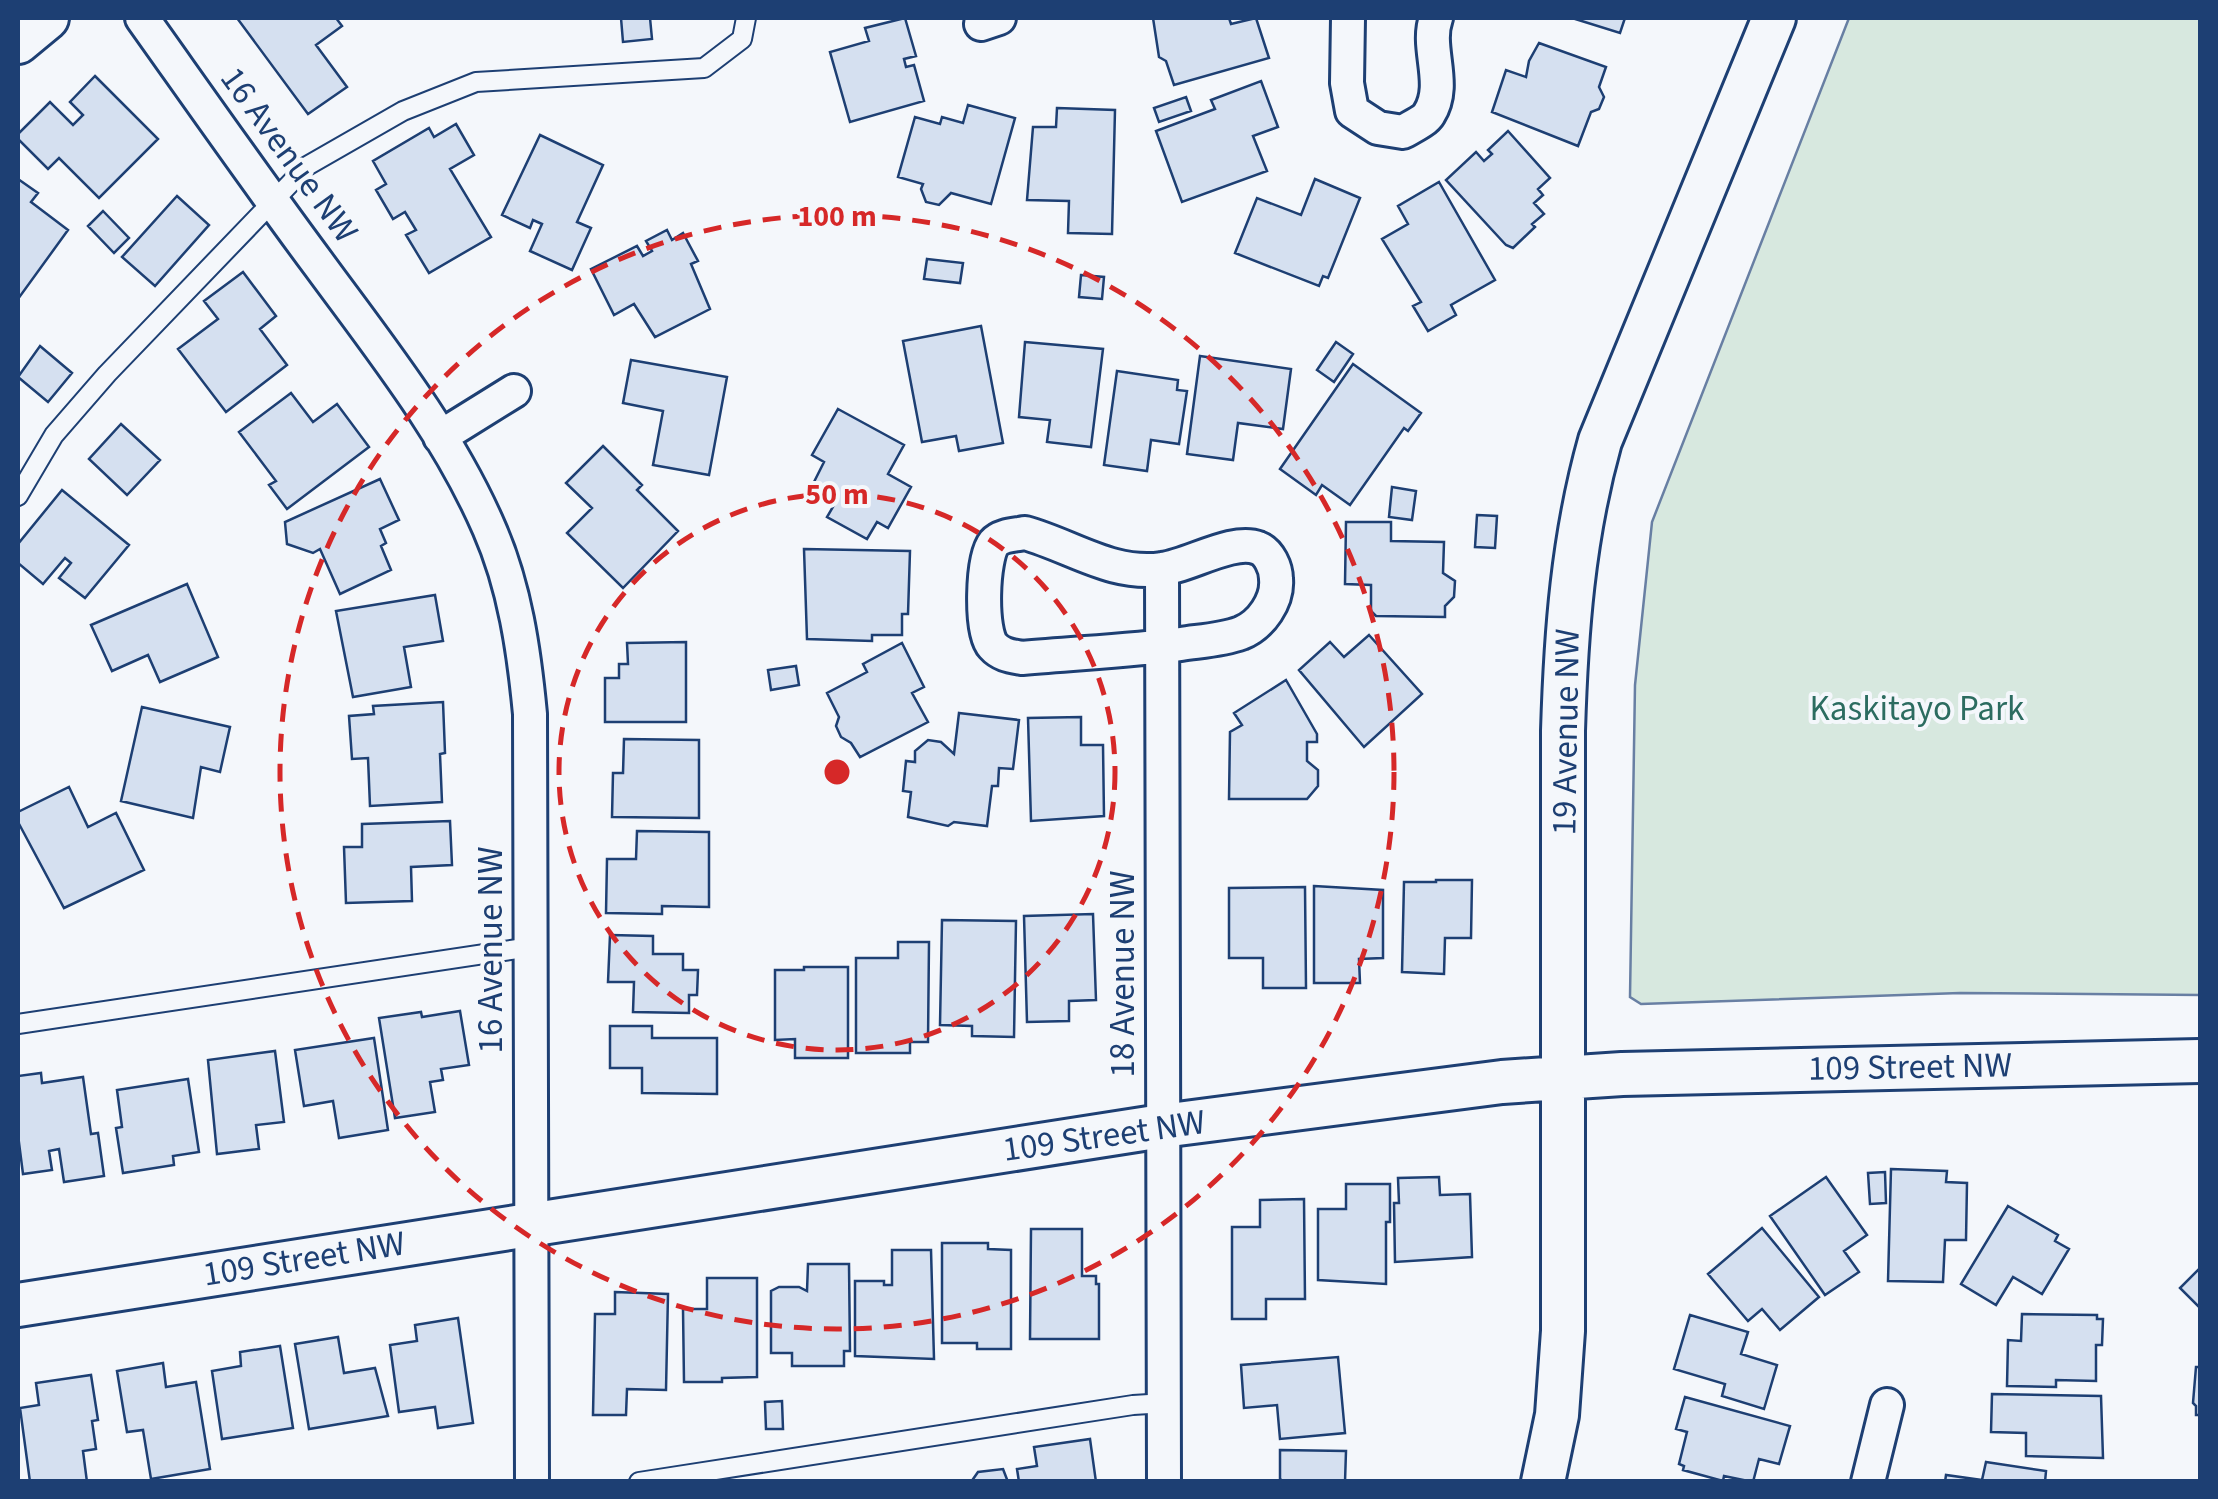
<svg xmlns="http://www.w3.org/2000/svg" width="2218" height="1499" viewBox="0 0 2218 1499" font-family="'Source Sans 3',sans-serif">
<rect width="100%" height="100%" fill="#f4f7fb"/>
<!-- green -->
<path fill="#d7e8df" stroke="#687fa3" stroke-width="2.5" d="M1849,18H2200V995L1960,993L1641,1004L1630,997L1635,685L1652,522Z"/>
<!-- building -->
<path fill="#d5e0f0" stroke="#1d3f73" stroke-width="2.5" d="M237,18H336L342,26L316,45L347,87L308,114Z
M621,18H650L652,39L623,42Z
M905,18L916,56L904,59L906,67L914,65L924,101L850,122L830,52L869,41L865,28Z
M1153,18H1229L1231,24L1256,18L1269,58L1174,85L1166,61L1159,57Z
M1572,18H1625L1620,33Z
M1539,43L1606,67L1599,87L1604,97L1599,109L1591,112L1578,146L1492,112L1506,70L1526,77L1529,61Z
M95,76L158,139L99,198L59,158L48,169L18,139V134L50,102L73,125L83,115L70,102Z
M1261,81L1278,127L1253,136L1267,171L1182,202L1156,131L1215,109L1211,100Z
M1186,97L1191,111L1159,122L1154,108Z
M968,105L1015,118L991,204L951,193L939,205L926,202L921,189L923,184L898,177L915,117L940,124L942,117L963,123Z
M1057,108L1115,110L1112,234L1068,233L1069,201L1027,200L1033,127H1056Z
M456,124L474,155L450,169L491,237L429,273L406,235L416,230L405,212L393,219L376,190L386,184L373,161L429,128L434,137Z
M1508,131L1550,178L1538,189L1543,195L1534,203L1544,214L1532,224L1535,227L1513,248L1506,245L1446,180L1476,152L1484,161L1492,154L1488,150Z
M540,135L603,165L577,222L591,228L572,270L530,251L542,224L533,220L530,228L502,215Z
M18,179L38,193L31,202L68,230L18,299Z
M1315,179L1360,198L1328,278L1323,276L1319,286L1235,253L1257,198L1301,215Z
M1439,182L1495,280L1451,305L1456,315L1428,331L1413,306L1421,302L1382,239L1408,224L1398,206Z
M177,196L209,225L155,286L122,257Z
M103,211L129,238L114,253L88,226Z
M667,230L672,240L683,233L698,261L691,264L710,309L655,337L634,304L614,315L591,269L637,246L643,256L652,251L646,241Z
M927,259L963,263L960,283L924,279Z
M243,272L276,316L260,329L287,365L226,412L178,349L218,319L204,301Z
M1081,275L1104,277L1102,299L1079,297Z
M981,326L1003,443L959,451L956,436L922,442L903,341Z
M1025,342L1103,349L1091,447L1047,442L1050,420L1019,417Z
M1336,342L1353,354L1334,382L1317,370Z
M40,346L72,373L48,402L18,377Z
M1200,356L1291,369L1283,429L1238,423L1233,460L1187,454Z
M631,360L727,377L709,475L653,465L663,411L623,403Z
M1353,364L1421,413L1408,431L1404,428L1350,505L1322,485L1316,495L1280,469Z
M1117,371L1178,380L1177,390L1187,391L1179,444L1151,440L1147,471L1104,465Z
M291,393L313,422L337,404L369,447L287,509L269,485L276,481L239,432Z
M838,409L904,445L888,474L911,487L888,528L877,522L867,539L827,517L837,500L827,494L830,491L814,482L824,462L812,455Z
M121,424L160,460L127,495L89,459Z
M603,446L642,485L637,490L678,531L623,588L567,533L592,508L566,483Z
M380,479L399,520L380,529L386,543L381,546L391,570L340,594L320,549L313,553L287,544L285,522Z
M1392,487L1416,491L1412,520L1389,517Z
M62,490L129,545L85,598L59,578L71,563L65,558L43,584L18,563V544Z
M1477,515L1497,516L1495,548L1475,547Z
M1346,522H1391V541L1444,542L1443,573L1455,581L1454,597L1445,606V617L1376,616L1371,611V585L1345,584Z
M804,549L910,551L908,614H902V635H872V641L807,639Z
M187,584L218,657L160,682L148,655L112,671L91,625Z
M435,595L443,641L404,647L411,687L353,697L336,611Z
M1369,635L1422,694L1364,747L1299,670L1330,642L1344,657Z
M686,642V722H605V678H619V664H628L627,643Z
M902,643L924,687L912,693L928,722L860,757L851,743L841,737L836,726L839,717L827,693L867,672L863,664Z
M796,666L799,685L771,690L768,670Z
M1286,680L1317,734V742H1307V761L1318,770V786L1307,799H1229L1230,732L1242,725L1234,713Z
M443,702L445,753L440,754L442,802L370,806L368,758L352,759L349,716L374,714L373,706Z
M142,707L230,727L220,772L201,767L193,818L121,801Z
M959,713L1019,720L1013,769L999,768L998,786H992L987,826L954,822L948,826L908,817L911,792L903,791L906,761L915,762V751L928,740L941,742L954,754Z
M1081,717V745H1103L1104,816L1031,821L1028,718Z
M624,739L699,740V818L612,817L613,773H623Z
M69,787L88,827L116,813L144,870L64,908L18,822V812Z
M450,821L452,865L411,867L412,901L346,903L344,847H362V824Z
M637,831L709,832V907L662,906V914L606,913L607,859H636Z
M1436,880H1472L1471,938H1445L1444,974L1402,972L1404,882H1436Z
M1314,886L1383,890V958L1359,959L1360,983H1314Z
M1305,887L1306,988H1263V958H1229V888Z
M1093,914L1096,1000L1069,1001V1021L1027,1022L1024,916Z
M942,920L1016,921L1014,1037L972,1036V1026L940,1025Z
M610,935L653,936V954H683V970H698L697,995H689V1013L633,1012L634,982H608Z
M898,942H929L928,1042H910V1053H856V958H898Z
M804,967H848V1058H795V1039L775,1040V970H804Z
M460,1011L469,1065L441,1069L443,1080L430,1082L435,1112L395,1118L379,1018L421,1012L422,1017Z
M610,1026H652V1038H717V1094L642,1093V1068H610Z
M374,1038L388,1130L339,1138L333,1101L304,1106L295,1050Z
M275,1051L284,1122L256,1125L259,1149L217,1154L208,1060Z
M41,1073L42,1083L83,1077L91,1134L98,1133L104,1176L64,1182L59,1149L49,1151L52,1170L23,1174L18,1135V1076Z
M188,1079L199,1152L173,1156L174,1165L123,1173L116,1128L122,1127L117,1090Z
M1891,1169L1947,1171L1946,1182L1967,1183L1966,1240H1945L1943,1282L1888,1281Z
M1885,1172L1886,1203L1870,1204L1868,1173Z
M1439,1177L1440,1195L1470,1194L1472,1257L1395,1262L1394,1203H1399L1398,1178Z
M1826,1177L1867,1235L1844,1251L1859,1272L1825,1295L1770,1216Z
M1346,1184H1390V1222H1386V1284L1318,1280V1209H1346Z
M1304,1199L1305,1299H1266V1319H1232V1227H1260V1200Z
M2008,1206L2058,1235L2055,1241L2069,1249L2042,1294L2013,1277L1996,1305L1961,1284Z
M1762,1228L1819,1297L1780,1330L1762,1309L1748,1321L1708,1274Z
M1031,1229H1082V1276H1096V1284H1099V1339H1030Z
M942,1243H988V1249L1011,1250V1349H977V1343H942Z
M892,1250H931L934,1359L855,1356V1281H884V1285H892Z
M808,1264H849L850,1351H844V1366H792V1353H771V1291L779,1287H799L807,1291Z
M2200,1268V1308L2180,1288Z
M707,1278H757V1377L722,1378V1382H684L683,1309H707Z
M615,1292L668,1294L666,1390L627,1389L626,1415H593L595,1314H615Z
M2022,1314L2097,1315V1319H2103L2102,1345H2096V1381L2056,1380V1387L2007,1386L2008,1340L2021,1341Z
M1690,1315L1748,1332L1741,1354L1777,1365L1764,1409L1722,1396L1725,1384L1674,1369Z
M458,1318L473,1423L438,1428L435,1407L399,1412L390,1345L417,1341L415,1325Z
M338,1337L344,1373L375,1368L388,1416L309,1429L295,1344Z
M280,1346L293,1428L222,1439L212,1371L241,1366L240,1352Z
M1338,1357L1345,1433L1280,1439L1277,1405L1244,1408L1241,1365Z
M163,1363L166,1387L196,1382L210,1469L151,1479L143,1430L127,1432L117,1371Z
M2196,1367H2200V1415H2196V1406L2193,1403Z
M91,1375L98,1420L92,1421L96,1449L83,1451L87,1482H30L20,1408L39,1405L36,1383Z
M1992,1394L2101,1396L2103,1458L2026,1456V1433L1991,1432Z
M1685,1397L1790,1426L1779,1464L1759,1459L1753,1482L1724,1476L1723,1481L1683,1470L1684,1466L1679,1464L1687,1432L1676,1429Z
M782,1401L783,1429H766L765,1402Z
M1090,1439L1096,1482H1019L1017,1469L1037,1466L1034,1447Z
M1280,1450L1346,1451L1345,1482H1285L1280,1479Z
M1986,1462L2046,1471L2045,1482H1945L1946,1475L1982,1480Z
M1003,1469L1008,1482H971L978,1472Z"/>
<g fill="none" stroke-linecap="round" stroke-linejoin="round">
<!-- service casing -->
<g stroke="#1d3f73" stroke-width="22">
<path id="service" d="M18,496L54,435L107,374L307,166L403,111L476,82L704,68L742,39L746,18
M18,1024L531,947
M639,1482L1133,1405L1166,1403"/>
</g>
<!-- minor casing -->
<g stroke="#1d3f73" stroke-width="38">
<path id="minor" d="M142,18C201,101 259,184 320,266C381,349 448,433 489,528C515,587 524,651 530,714L532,1482
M1348,18L1347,83L1352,111L1378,128L1403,132C1411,127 1425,121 1429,114C1448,84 1425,48 1436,18
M981,24L999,18
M440,437L514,391
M1025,533C1072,546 1111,576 1162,569C1189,566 1233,538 1258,548C1269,552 1276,568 1276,579C1278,601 1261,625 1241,633C1222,640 1201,641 1181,644C1129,651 1075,653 1022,658C1011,656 1001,655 993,646C980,632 982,558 994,543C1001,535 1015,535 1025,533Z
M1162,569L1164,1482
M1868,1482L1887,1405"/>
</g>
<!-- tertiary casing -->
<g stroke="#1d3f73" stroke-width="48">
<path id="tertiary" d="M18,42L47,18
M18,1305L1162,1126L1502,1082L1622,1074L2200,1061
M1543,1482L1557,1415L1563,1331V731C1566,632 1573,537 1600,441L1774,18"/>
</g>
<!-- service -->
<use href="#service" stroke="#f4f7fb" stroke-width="18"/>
<!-- minor -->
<use href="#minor" stroke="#f4f7fb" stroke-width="32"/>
<!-- tertiary -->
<use href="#tertiary" stroke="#f4f7fb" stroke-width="42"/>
</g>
<!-- distance rings -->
<g fill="none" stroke="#d62828" stroke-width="5" stroke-dasharray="18 12">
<circle cx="837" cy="772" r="278"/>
<circle cx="837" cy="772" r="557"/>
</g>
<g text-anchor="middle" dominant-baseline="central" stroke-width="8" stroke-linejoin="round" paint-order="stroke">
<!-- street labels -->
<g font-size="35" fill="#1d3f73" stroke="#f4f7fb">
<text transform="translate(289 155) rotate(54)">16 Avenue NW</text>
<text transform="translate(1566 732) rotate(-89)">19 Avenue NW</text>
<text transform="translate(491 950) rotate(-90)">16 Avenue NW</text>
<text transform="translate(1123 974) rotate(-90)">18 Avenue NW</text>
<text transform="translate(1910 1067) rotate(-1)">109 Street NW</text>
<text transform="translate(1104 1136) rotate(-8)">109 Street NW</text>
<text transform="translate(304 1259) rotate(-9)">109 Street NW</text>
</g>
<!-- park labels -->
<g font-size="35" fill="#2c6c60" stroke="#f4f7fb">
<text x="1917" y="709">Kaskitayo Park</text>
</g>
</g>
<circle cx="837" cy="772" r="15" fill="#d62828" stroke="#f4f7fb" stroke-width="5"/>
<g font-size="30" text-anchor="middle" font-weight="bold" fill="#d62828" stroke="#f4f7fb" stroke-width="8" stroke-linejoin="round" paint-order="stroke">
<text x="837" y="226">100 m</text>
<text x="837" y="504">50 m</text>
</g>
<!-- border -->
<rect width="2218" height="1499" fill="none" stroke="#1d3f73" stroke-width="40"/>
</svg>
